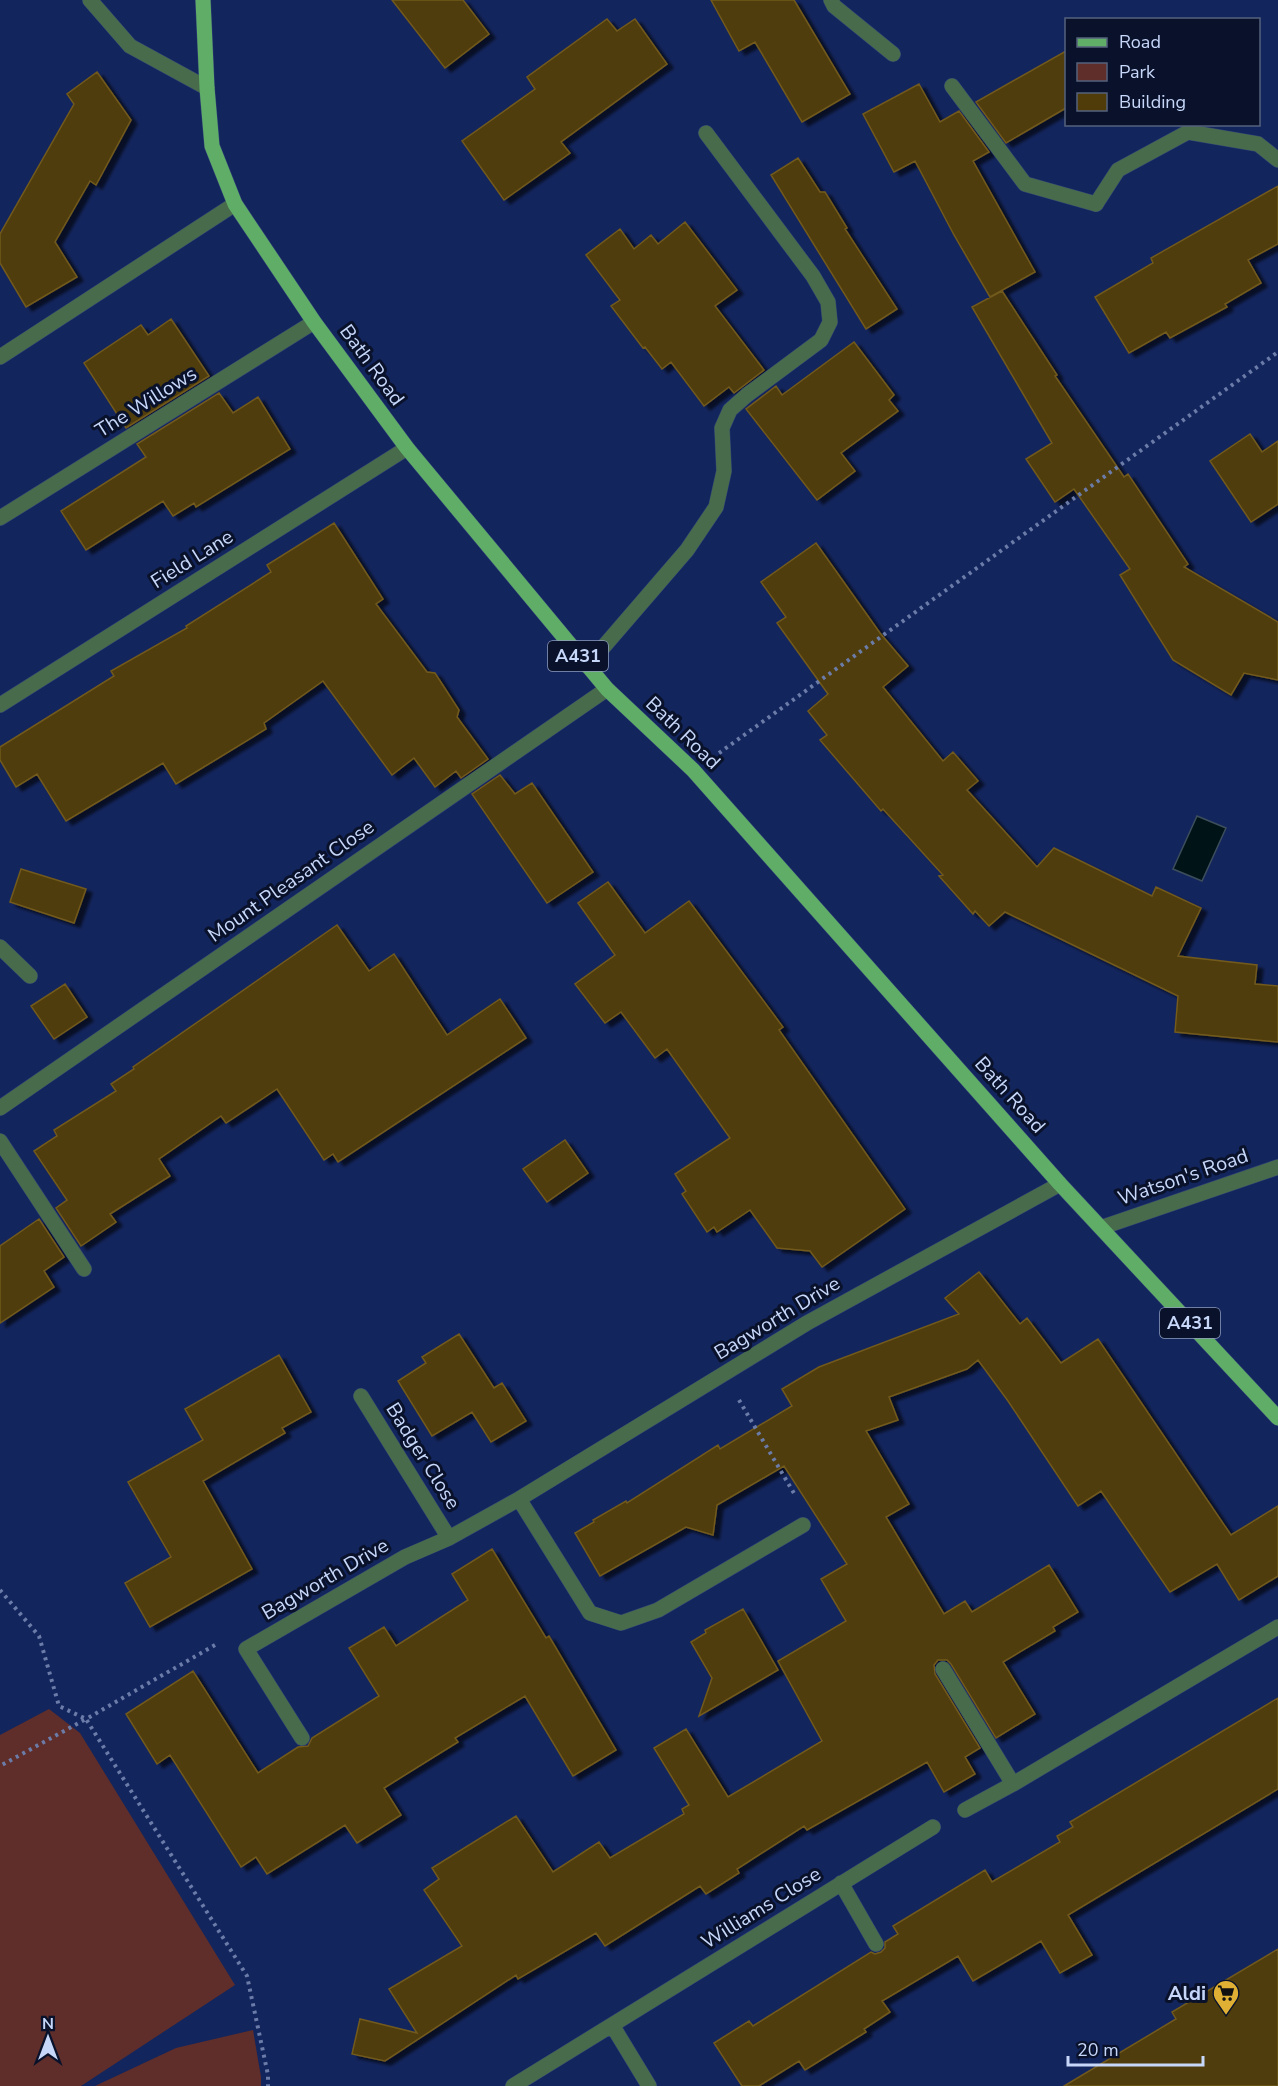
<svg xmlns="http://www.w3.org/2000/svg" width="1278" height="2086" viewBox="0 0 1278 2086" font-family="'Nunito Sans',sans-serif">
<defs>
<filter id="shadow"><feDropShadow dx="6" dy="4" stdDeviation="1.5" flood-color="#0009"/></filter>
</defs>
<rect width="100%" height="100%" fill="#13255d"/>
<!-- green -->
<path fill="#5f2e2a" d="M49,1709L80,1733L235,1985L81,2086H0V1735Z
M253,2030L261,2077V2086H95L176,2048Z"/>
<!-- water -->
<path fill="#001418" stroke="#3c4e5c" stroke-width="1.5" d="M1197,816L1226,828L1202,881L1173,869Z"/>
<!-- building -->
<path fill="#4f3c09" stroke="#725a1d" stroke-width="1.5" filter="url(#shadow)" d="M392,0H463L489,34L445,68Z
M711,0H794L850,94L802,122L755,42L739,51Z
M607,19L617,31L635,19L667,64L561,142L570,153L504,200L462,141L535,89L527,77Z
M1066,51V108L1006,143L976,102Z
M97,72L131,120L96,185L90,181L55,242L77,277L26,307L0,263V234L74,104L67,94Z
M919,84L940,122L959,111L989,152L973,161L1035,272L990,297L954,235L915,161L894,172L863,114Z
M798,158L820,192H825L847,228L845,229L897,309L866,329L771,175Z
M1278,186V244L1248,260L1261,283L1225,304L1227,307L1170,338L1166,332L1129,353L1095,297L1153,263L1151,258Z
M685,222L737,290L715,306L764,370L734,393L729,387L704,406L671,362L662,369L645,347L643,348L611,306L620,300L586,255L620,229L634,249L651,235L658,244Z
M1002,291L1057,375L1055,376L1124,477L1128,474L1188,564L1184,567L1278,622V680L1244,673L1231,695L1173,660L1120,575L1130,569L1074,489L1055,502L1026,459L1052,443L972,307Z
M171,319L209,376L126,428L84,363L141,325L148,335Z
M854,342L894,395L889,400L898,411L841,453L855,471L817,500L746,409L776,386L782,395Z
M219,393L233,413L258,397L290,449L196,507L194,503L173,516L163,501L86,550L61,511L146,457L137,444Z
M1250,434L1262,452L1278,441V504L1251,522L1210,461Z
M334,523L383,599L376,604L427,672L435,673L459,710L457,717L488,759L461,778L456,771L435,787L414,758L392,775L323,681L264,723L266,729L176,784L163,763L66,821L37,774L16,787L0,760V747L114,676L111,671L187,628L186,626L271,572L267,565Z
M816,543L880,633L908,666L883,687L943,761L953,752L978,781L967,790L1037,867L1054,848L1152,896L1156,887L1201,908L1178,956L1257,965L1255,984L1278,986V1042L1175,1032L1178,996L1005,912L989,926L975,911L973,914L939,876L943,875L883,809L881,811L820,740L827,735L808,711L828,694L777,623L786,617L761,582Z
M500,775L515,794L532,783L593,872L547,903L472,794Z
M21,869L86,889L74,923L10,902Z
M608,882L645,933L689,901L783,1027L779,1030L905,1209L822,1267L810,1251L777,1248L750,1210L717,1232L714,1227L707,1232L682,1194L686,1191L675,1174L730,1138L667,1049L655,1058L621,1012L605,1023L575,984L615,955L578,903Z
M337,925L369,971L394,954L447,1035L500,999L526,1038L338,1162L333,1154L324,1160L277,1089L226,1123L221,1116L159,1159L170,1176L110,1214L116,1222L81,1246L56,1208L67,1200L34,1151L57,1136L54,1130L116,1091L111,1084L134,1069L133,1067Z
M65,984L87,1017L54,1039L31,1006Z
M565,1140L588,1173L547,1202L523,1169Z
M39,1219L64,1257L44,1271L54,1287L0,1323V1246Z
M979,1272L1020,1324L1027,1318L1061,1363L1098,1339L1231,1535L1278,1506V1576L1239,1600L1217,1564L1170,1592L1101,1491L1078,1506L1008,1401L978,1360L967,1369L889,1397L898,1420L866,1431L909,1504L886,1517L944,1614L965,1601L972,1612L1049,1565L1078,1612L1053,1627L1055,1631L1003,1662L1035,1714L996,1738L951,1664L947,1660H938L934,1665L935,1674L980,1748L965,1757L975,1774L944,1792L927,1762L807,1830L804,1826L737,1869L739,1873L706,1894L700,1886L605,1946L596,1933L518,1979L516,1975L385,2061L352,2054L360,2019L417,2033L389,1989L462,1946L424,1890L439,1879L432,1868L516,1816L553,1872L599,1842L610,1858L684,1814L682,1809L689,1805L654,1748L686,1729L728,1797L822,1741L778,1661L846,1621L821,1579L847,1564L784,1466L717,1505L713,1535L686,1527L600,1576L575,1533L594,1522L593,1520L626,1501L627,1503L718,1445L720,1449L792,1406L782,1389L819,1367L959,1314L945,1298Z
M459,1334L494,1388L502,1383L526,1421L491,1442L472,1412L432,1436L398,1381L426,1363L422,1357Z
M279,1355L311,1412L282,1428L285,1433L203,1481L252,1569L150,1627L125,1583L171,1557L128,1482L203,1440L185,1409Z
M492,1549L546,1638L549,1636L616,1750L573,1776L525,1696L455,1738L458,1742L384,1788L401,1815L357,1843L345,1825L267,1874L256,1857L241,1867L170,1755L157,1764L126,1714L193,1671L258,1773L298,1747L308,1746L312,1738L379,1696L349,1648L384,1627L396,1646L468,1600L452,1574Z
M743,1609L778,1670L699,1716L712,1678L691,1642L706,1633L705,1630Z
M1278,1698V1789L1068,1915L1092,1955L1060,1973L1041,1941L973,1981L958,1956L882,2001L890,2012L864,2029L866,2032L805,2070L799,2061L759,2086H742L714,2043L749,2021L753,2026L871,1952L875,1954L881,1952L885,1948V1942L898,1934L893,1926L985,1870L992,1882L1060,1842L1057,1836L1073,1827L1070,1822Z
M1278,1949V2086H1064L1176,2019L1172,2012Z"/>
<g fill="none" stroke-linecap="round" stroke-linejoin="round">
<!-- service casing -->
<g stroke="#304176" stroke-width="16">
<path id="service" d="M831,0L834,6L893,54
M952,86L1025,184L1096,204
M0,357L235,204"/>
</g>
<!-- minor casing -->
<g stroke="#304176" stroke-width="16">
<path id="minor" d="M90,0L130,46L207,88
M1096,204L1118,170L1188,132L1258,144L1278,160
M0,518L314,322
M587,666L687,550L716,507L724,471L722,428L730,410L747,395L821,340L830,322L828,302L813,276L706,133
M0,705L407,448
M0,947L30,976
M0,1108L607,689
M0,1141L84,1269
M1103,1227L1278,1167
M361,1396L449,1538
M519,1499L590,1613L621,1623L658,1610L803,1525
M943,1669L1013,1784
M302,1738L246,1649L405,1557L449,1538L519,1499L807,1323L1060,1184
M965,1810L1013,1784L1278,1627
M841,1883L876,1944
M612,2025L649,2086
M513,2086L933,1827"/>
</g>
<!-- primary casing -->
<g stroke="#304176" stroke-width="16">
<path id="primary" d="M203,0L207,88L212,146L235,204L314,322L407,448L607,689L693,770L1060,1184L1278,1418"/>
</g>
<!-- path -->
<path stroke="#6b7ca9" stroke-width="4" stroke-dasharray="3 4.5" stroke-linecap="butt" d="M719,753L1278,352
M739,1400L795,1495
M0,1590L39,1636L59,1706L86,1719L0,1766
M215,1645L86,1719L247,1976L268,2075V2086"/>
<!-- service -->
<use href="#service" stroke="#486c4b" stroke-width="15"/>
<!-- minor -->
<use href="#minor" stroke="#486c4b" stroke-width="15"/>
<!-- primary -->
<use href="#primary" stroke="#60ad68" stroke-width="15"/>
</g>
<!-- icons -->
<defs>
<g id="supermarket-pin" transform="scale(1.35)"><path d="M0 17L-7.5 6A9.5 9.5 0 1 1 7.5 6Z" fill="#e0b034" stroke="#09122a"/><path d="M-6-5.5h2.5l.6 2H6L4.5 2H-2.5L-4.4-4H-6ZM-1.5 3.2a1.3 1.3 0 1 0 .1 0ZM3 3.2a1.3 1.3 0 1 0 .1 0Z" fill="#111"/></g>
</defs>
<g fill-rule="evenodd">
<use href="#supermarket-pin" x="1226" y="1993"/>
</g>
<g text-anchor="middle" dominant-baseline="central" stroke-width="6" stroke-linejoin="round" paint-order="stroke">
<!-- shield labels -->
<g fill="#09122a" stroke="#8e9cbc" stroke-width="1.5">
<rect x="548" y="641" width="60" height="30" rx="4.5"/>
<rect x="1160" y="1308" width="60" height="30" rx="4.5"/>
</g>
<g font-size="18" font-weight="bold" fill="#c7d7fa">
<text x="578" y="656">A431</text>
<text x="1190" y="1323">A431</text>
</g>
<!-- street labels -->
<g font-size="20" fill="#c7d7fa" stroke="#09122a">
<text transform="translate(372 365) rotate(54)">Bath Road</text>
<text transform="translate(146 402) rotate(-32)">The Willows</text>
<text transform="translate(192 559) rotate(-32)">Field Lane</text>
<text transform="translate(683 733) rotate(44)">Bath Road</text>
<text transform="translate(291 881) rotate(-35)">Mount Pleasant Close</text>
<text transform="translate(1010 1095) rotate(48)">Bath Road</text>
<text transform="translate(1183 1177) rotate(-19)">Watson's Road</text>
<text transform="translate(777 1318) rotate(-31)">Bagworth Drive</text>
<text transform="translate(423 1456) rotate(58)">Badger Close</text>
<text transform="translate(325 1579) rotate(-30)">Bagworth Drive</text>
<text transform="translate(761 1908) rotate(-32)">Williams Close</text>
</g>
<!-- poi labels -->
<g font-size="20" font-weight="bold" fill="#c7d7fa" stroke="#09122a" text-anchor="end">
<text x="1206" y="1993">Aldi</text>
</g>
</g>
<!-- legend -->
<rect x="1065" y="18" width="195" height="108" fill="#09122a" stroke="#55617d" stroke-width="1.5"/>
<rect x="1077" y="38" width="30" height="9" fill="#60ad68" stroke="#55617d" stroke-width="1.5"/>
<text x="1119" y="48" font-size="18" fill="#c7d7fa">Road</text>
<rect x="1077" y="63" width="30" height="18" fill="#5f2e2a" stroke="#55617d" stroke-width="1.5"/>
<text x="1119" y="78" font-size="18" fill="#c7d7fa">Park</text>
<rect x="1077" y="93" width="30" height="18" fill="#4f3c09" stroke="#55617d" stroke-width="1.5"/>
<text x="1119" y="108" font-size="18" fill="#c7d7fa">Building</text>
<!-- north arrow -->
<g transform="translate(48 2038)" stroke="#09122a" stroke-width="4.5" paint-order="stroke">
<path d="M0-4.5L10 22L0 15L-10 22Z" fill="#c7d7fa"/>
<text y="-9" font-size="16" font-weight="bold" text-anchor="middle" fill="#c7d7fa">N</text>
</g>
<!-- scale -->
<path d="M1068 2056v9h135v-9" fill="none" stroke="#c7d7fa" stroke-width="3"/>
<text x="1077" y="2056" font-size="18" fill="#c7d7fa" stroke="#09122a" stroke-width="4.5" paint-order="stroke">20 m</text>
</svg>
